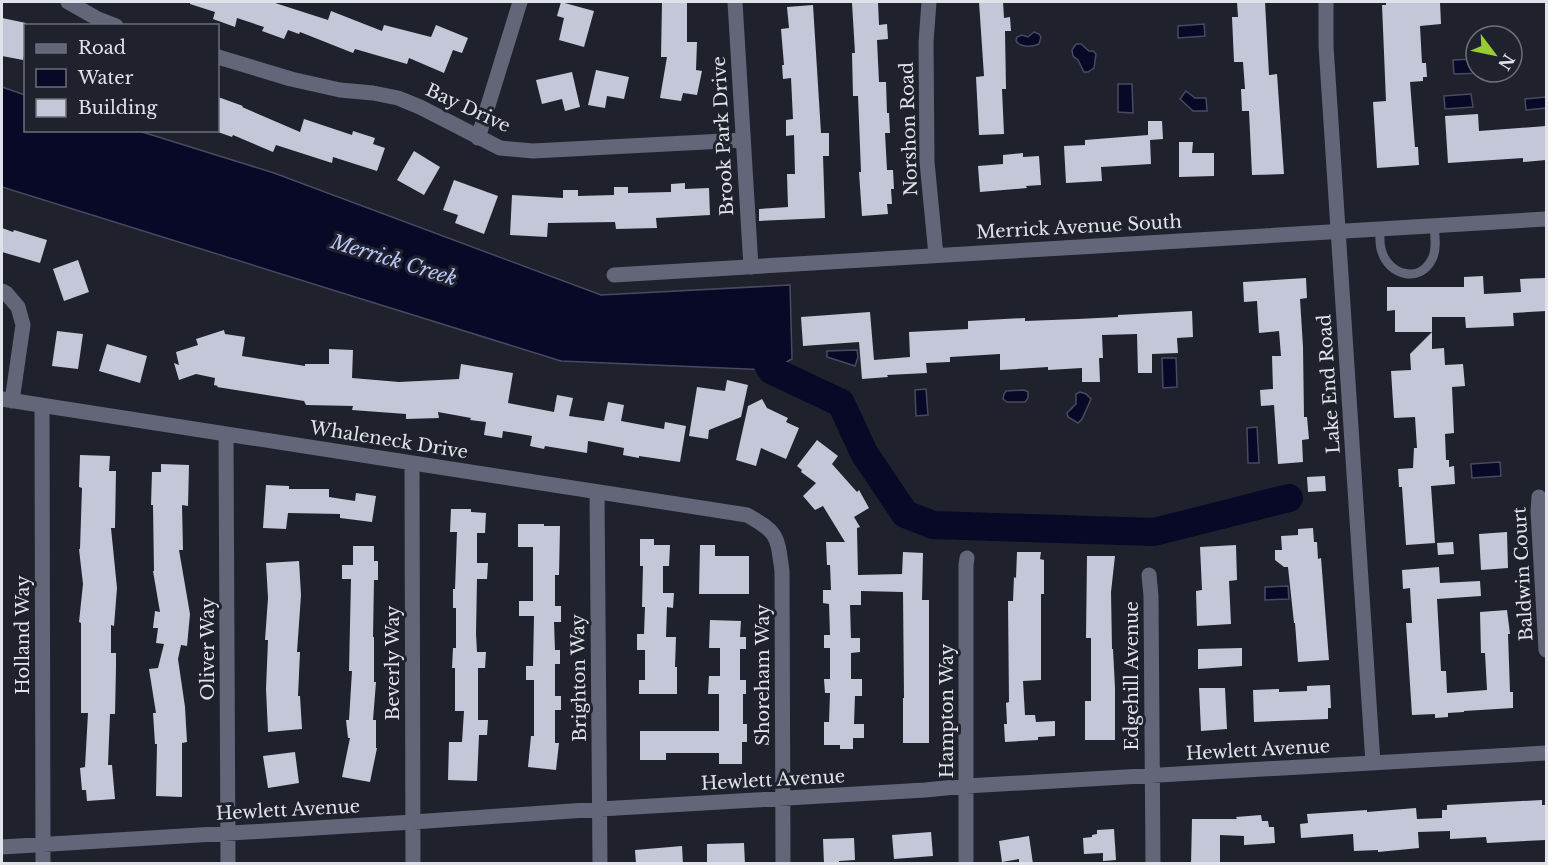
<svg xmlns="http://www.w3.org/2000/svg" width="1548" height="865" viewBox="0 0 1548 865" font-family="'Libre Baskerville',serif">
<rect width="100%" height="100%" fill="#1f222d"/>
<!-- water -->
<path fill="#080827" stroke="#494961" stroke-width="1.5" d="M1204,24L1205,36L1178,38V26Z
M1034,32L1039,34L1041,37L1039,44C1032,47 1021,48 1016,41L1017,37L1022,35L1028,37Z
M1076,44H1081L1089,51H1093L1096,54L1094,68L1088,72H1084L1078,60L1073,56L1072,50Z
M1476,59V72L1483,73L1454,74L1453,60Z
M1118,84H1132L1133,113L1118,112Z
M2,87L25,95L26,130L139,131L274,173L601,295L790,285L792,359L771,370L561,361L2,187Z
M1186,91L1195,98H1206L1207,111H1193L1180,99Z
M1471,94L1473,107L1445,109L1444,96Z
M1546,97V108L1526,110L1525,99Z
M857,350L858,357L855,366L827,357V351Z
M1162,358H1176L1177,387L1163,388Z
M926,389L928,415L916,416L915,390Z
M1024,390L1028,392V398L1025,402H1007L1003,399L1004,394L1006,391Z
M1080,392L1086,394L1091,399L1082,419L1078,423L1068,417L1067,413L1076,404V394Z
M1257,427L1259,463H1248L1247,428Z
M1500,462L1501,476L1472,478L1471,464Z
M1288,586L1289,599L1265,600V587Z"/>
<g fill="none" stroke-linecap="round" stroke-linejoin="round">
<!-- river -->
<path stroke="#080827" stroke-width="28" d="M753,337L771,370L841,403L864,453L905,514L933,525L1154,532L1289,498"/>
</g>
<!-- building -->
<path fill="#c4c7d7" d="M190,2H272L328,20L331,11L382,31L384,25L431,37L436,25L468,38L462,53L453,50L444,73L409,58L407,64L355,49L353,53L300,32L299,34L288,30L284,39L262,31L264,27L237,18L235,27L213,19L215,12L190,4Z
M561,2L594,11L584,47L559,40L564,18L557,16Z
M662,2H687V42H697L696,70L702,71L697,95L683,93L681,101L660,98L667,57H661Z
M878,2L879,25L887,24L888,39L877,40L879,82H886L887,113H889L890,133H885L887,170H893L894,189H891L892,204H887L888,214L862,216L859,172H861L858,96H853L852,53H855L852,3Z
M979,2H1003L1004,18L1010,17L1011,31H1005L1006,89H1002L1004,134L979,135L976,77L984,76Z
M1237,2H1265L1269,75L1277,74L1284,174L1252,175L1249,111H1242L1241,89H1245L1243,62H1234L1232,17H1238Z
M1386,2H1440L1441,24L1420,26L1422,63H1426L1427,77H1423V81L1410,82L1415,147H1418L1419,165L1377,168L1373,102L1386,101L1382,5H1386Z
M813,5L821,133H829V156H823L825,218L759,221V209L788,207L787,174H795L794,135L786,136V120L793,119L791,78L783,79L782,65H784L781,29L789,28L787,7Z
M2,18L26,23V46L23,60L2,56Z
M596,70L629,77L624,99L607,96L605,108L588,105Z
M572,72L580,107L565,111L562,99L542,104L536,80Z
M218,97L243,106L242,107L300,132L304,119L352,135L353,131L375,138L373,144L385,148L377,171L333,157L332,163L276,145L273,152L233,135L232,137L218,132Z
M1478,114L1479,131L1546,126V160L1523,162V158L1448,163L1445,116Z
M1148,121H1162L1163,139L1150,140L1151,164L1101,167L1102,181L1066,183L1064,146L1085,145V140L1148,135Z
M1179,142H1193L1192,153H1214V176L1179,177Z
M414,151L440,167L424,195L397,180Z
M1023,153V157L1039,156L1041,185L1026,186L1027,188L980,192L978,166L1003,164V155Z
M454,180L498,196L484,234L455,223L458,215L443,210Z
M685,183V189L709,188L710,215L656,218L657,228L616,229L615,222L548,223L547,237L510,235L512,195L563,198V190H578V196L614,195V187H628V193L671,192V184Z
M2,228L13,232L14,230L47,240L40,263L2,252Z
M78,260L89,292L64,301L53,269Z
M1483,276L1484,294L1521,292L1520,279L1546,278V311L1513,313L1514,326L1466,328L1465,317H1432V332H1395V310L1387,311V287H1464V277Z
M1306,278L1307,298L1300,299L1303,347L1304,417H1307L1309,439L1302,440L1303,462L1278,464L1274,405L1261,406L1260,390L1273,389L1272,356H1281L1279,331L1259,333L1257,301L1244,302L1243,282Z
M1192,311L1193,337L1177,338L1178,353L1152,354V373H1138L1137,334L1102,335L1103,358H1099L1100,382H1082V368L1048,370V367L1000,370V354L950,357V362L926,363L927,373L887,375L888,377L862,379L859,342L803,346L801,317L870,312L874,360L910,357L909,332L968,329V321L1025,318V321L1078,319L1118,317V315Z
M224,330L225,334L245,337L242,356L305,366V364H329V349L353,350L352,378L399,382L459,379L461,364L513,373L508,403L554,412L557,395L573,398L569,416L604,421L608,402L624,405L621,421L664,429L665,422L686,426L680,462L639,456V458L623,455L624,448L588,441L587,453L545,446L544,449L530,446L532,436L503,431L502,438L484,435L486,422L470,420L471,418L438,412L439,418L406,419V414L352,410L353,406L306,405L304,401L217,387L218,386L214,385L215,378L196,374L179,380L174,363L179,365L176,352L198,345L196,339Z
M57,331L83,334L78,369L52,366Z
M1432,332V349L1444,348L1445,365L1463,364L1465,386L1452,387L1454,433L1445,434L1446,460H1449V467L1454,466L1455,484L1431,486L1435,543L1406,545L1402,487H1399L1398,469L1413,468L1414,448H1417L1415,417L1394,418L1391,371L1411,370L1410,354Z
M107,344L147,356L140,383L99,371Z
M727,380L748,385L741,417L709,430L708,439L689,436L697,387L725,391Z
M762,399L767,408L788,418L786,422L799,428L786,459L761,448L756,466L736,460L748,406Z
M817,440L838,456L832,464L857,492L859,490L869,508L854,517L860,527L857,528L858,575L902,574L903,552L923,553L922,600H929V743H903V698H904L903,592L861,591V605H850L851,638H860V652L851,653V679H862V696H855L854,724H864V738H853V749H840V745H824V722H829L830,693H825L824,679H830V648H824V635H830L829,604L823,603V590H831L830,565H827L826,542H845L823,506L815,510L803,496L816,483L801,472L802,470L797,466Z
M80,455L110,456L109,471H116L115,528H111L117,588L114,626L111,625V653H116V667L115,714H110L108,765H112L115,799L87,801L86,790H82L80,768L85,767L88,713H81V623L79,622L83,584L79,549H80L82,488L79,487Z
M161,464L189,465L188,506L182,505L183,550H179L190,614L187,646L181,645L178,659L185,707L187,742L182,743V797L156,796L157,744H155L153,713H156L149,669L158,668L164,644L156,643L158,628H153L155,611L160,612L153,571H154L153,505H151L152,472H161Z
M1325,476L1326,491L1308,492L1307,477Z
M266,485L289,486V489H329V497L355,501L356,493L376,496L372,522L340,518V514L288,513L286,529L263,528Z
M451,509H471V512L486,513L485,533H477V563H488L487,579H477L476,634L477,652H486L485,668H478V720H488L487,735H479L477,781L448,780L449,742H462L464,711H455V668H452L453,648H456V608H453V589H455L457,532H450Z
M518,524H544V526H560L559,575H555V606H561V622H554L555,650H560V664H555V696H561V710H555V743H559L556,770L528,767L531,736H534V680H526V666H533L534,616H519V601H533V547H518Z
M1313,528L1314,542H1317L1318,559L1321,558L1329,660L1298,662L1295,623H1294L1288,567H1284L1275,560V550H1282L1281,536L1298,535V529Z
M1507,532L1508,568L1481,570L1479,534Z
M640,539H654V545H670L669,566H663V593H674L673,608L667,607L666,637H676L675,667H677V694H639V680H645V650H637V634H644L645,607H642L643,566H640Z
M1453,542L1454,554L1438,555L1437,543Z
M700,545H715V556H749V594H699Z
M1236,545L1237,580L1229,581L1231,624L1197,626L1196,591L1202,590L1200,547Z
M353,546H374V561H378V580H374L373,637H374V682H376L373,720H376V748H377L370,782L342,777L350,738H348L346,720H349L352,671H349L351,579H342V565H353Z
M1017,552H1041L1040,559L1044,560V594H1041V680L1023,681L1025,715H1035L1036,722L1055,721V736L1038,737V740L1005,742L1004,724H1007L1006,703L1009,702L1008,601H1013L1014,577L1016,578Z
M1087,556H1115L1111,592L1112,649H1113L1115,688V740H1085V701H1091V638H1086Z
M299,561L301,595L297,652H300L298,696H300L302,729L268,732L266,689L268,640H265L268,598L266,563Z
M1439,567L1440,583L1480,581L1481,596L1437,599L1441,671H1446L1447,693L1487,690L1485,653H1481L1480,612L1507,610L1510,634H1508L1510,692H1513V708L1464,711V712L1448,713V717L1435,718V714L1412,715L1406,623H1412L1410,588L1403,589L1402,570Z
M710,620L741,621L740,637H746V649H740V680H746V694H743V724H747V742H742V764H719V753H666V760H640V731H719V694H708L709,676H720V648H709Z
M1242,648V666L1198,669V649Z
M1330,685L1331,708H1328V719L1254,722L1253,690L1279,689V692L1307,691V686Z
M1199,688H1225L1227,729L1201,731Z
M295,752L299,783L268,788L263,756Z
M1542,800V805H1546V840L1487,843L1486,837L1450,839V831L1418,832L1419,848L1378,852V850L1354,851L1353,834L1301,838L1300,824L1308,823L1307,814L1367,810V812L1416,808L1417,819L1442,818V810H1447V805Z
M1261,815L1262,821H1268L1269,827H1274L1275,843L1244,845V836L1220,835V864H1191L1192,819H1237L1236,817Z
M1114,829L1116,860L1103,861V853L1084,854L1083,838L1092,837V835L1097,834V830Z
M931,832L933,856L894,859L892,835Z
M1029,836L1033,864H1019V859L1002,862L999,841Z
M854,838L855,860L839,861V864H824L823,839Z
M744,843L745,864H707V844Z
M682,846L683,864H636L635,850Z"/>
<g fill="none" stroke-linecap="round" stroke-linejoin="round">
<!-- service -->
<path stroke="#636678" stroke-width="9" d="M1380,228C1380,236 1379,245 1382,252C1389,275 1420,284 1432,259C1437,250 1435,236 1434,226"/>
<!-- minor -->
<path stroke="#636678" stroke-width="15" d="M68,2L98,19L116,26
M735,2L751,267
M929,2L926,42L927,162L936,255
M1326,2V46L1373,763
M218,57L291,79L340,90L373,93L398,98L420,107L500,148L533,151L743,140
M478,138L520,2
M2,291L6,293L18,307L23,325L12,401
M2,399L747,515C779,533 777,536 782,571L783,864
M42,406L43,864
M226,434L228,864
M412,463L413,864
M597,492L600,864
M1539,497L1538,511L1546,650
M1149,575L1151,596L1153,864
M2,847L413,822L600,809L925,790L966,786L1546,753
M966,864V565L967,558"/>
<!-- tertiary -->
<path stroke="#636678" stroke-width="15" d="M614,275L1546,219"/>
</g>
<g text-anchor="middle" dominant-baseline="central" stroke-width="6" stroke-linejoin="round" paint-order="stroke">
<!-- street labels -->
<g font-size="18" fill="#e0e2e9" stroke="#1f222d">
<text transform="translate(468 108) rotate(25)">Bay Drive</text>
<text transform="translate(909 129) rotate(-92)">Norshon Road</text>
<text transform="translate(723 136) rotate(-93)">Brook Park Drive</text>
<text transform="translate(1079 227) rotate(-3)">Merrick Avenue South</text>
<text transform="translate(1329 384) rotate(-94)">Lake End Road</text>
<text transform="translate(389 440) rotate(9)">Whaleneck Drive</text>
<text transform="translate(1523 574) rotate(-93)">Baldwin Court</text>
<text transform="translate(23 635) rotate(-90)">Holland Way</text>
<text transform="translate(208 649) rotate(-90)">Oliver Way</text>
<text transform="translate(393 663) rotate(-90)">Beverly Way</text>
<text transform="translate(763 675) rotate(-90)">Shoreham Way</text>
<text transform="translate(1132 676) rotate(-90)">Edgehill Avenue</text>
<text transform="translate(579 678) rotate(-91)">Brighton Way</text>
<text transform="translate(947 711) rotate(-90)">Hampton Way</text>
<text transform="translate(1258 750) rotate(-3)">Hewlett Avenue</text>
<text transform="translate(773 780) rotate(-3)">Hewlett Avenue</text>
<text transform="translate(288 810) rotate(-3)">Hewlett Avenue</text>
</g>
<!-- water labels -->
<g font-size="20" font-style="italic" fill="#bbc5f9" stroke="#1f222d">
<text transform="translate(394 260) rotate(17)">Merrick Creek</text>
</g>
</g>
<!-- border -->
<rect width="1548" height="865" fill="none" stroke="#e0e2e9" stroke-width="6"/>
<!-- legend -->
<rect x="24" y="24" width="195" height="108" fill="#1f222d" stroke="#6c6f78" stroke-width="1.5"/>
<rect x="36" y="44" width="30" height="9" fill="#636678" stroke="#6c6f78" stroke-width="1.5"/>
<text x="78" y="54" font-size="18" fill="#e0e2e9">Road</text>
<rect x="36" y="69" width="30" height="18" fill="#080827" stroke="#6c6f78" stroke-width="1.5"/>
<text x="78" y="84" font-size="18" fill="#e0e2e9">Water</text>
<rect x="36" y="99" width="30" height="18" fill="#c4c7d7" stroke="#6c6f78" stroke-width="1.5"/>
<text x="78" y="114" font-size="18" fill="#e0e2e9">Building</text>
<!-- north arrow -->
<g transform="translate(1494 54) rotate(122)"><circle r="28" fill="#1f222d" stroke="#6c6f78" stroke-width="1.5"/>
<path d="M0-4.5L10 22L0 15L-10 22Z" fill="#99cb35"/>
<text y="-9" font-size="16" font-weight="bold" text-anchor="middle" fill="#e0e2e9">N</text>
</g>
</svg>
